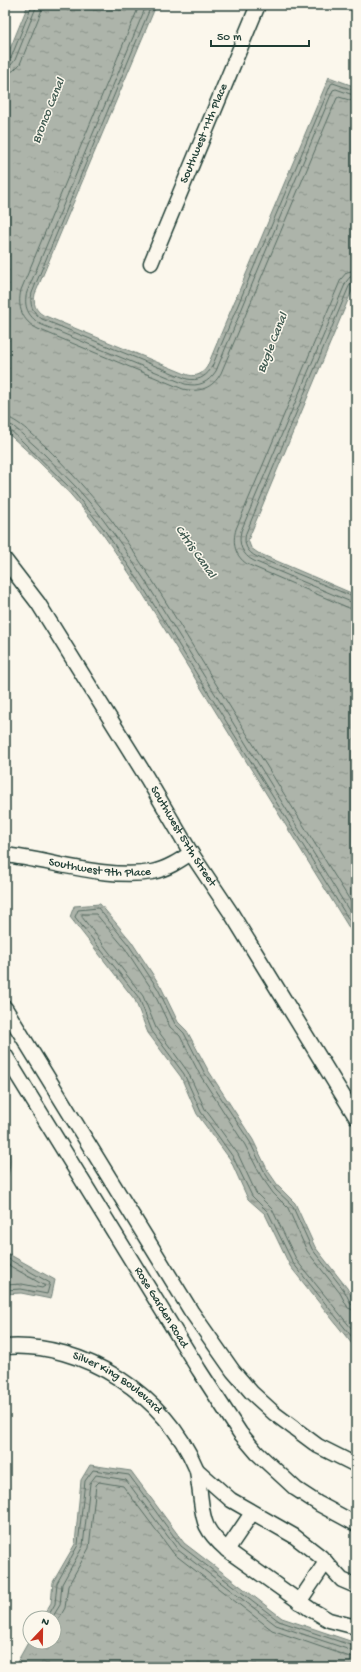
<svg xmlns="http://www.w3.org/2000/svg" width="361" height="1672" viewBox="0 0 361 1672" font-family="'Gochi Hand',sans-serif">
<defs>
<pattern id="water-ripples" width="26" height="14" patternUnits="userSpaceOnUse"><rect width="26" height="14" fill="#adb4aa"/><path d="M2 4q2-2 4 0t4 0M15 11q2-2 4 0t4 0" fill="none" stroke="#8c948b"/></pattern>
</defs>
<rect width="100%" height="100%" fill="#fbf7ec"/>
<filter id="ink" filterUnits="userSpaceOnUse"><feTurbulence type="fractalNoise" baseFrequency=".025" numOctaves="2"/><feDisplacementMap in="SourceGraphic" scale="8" xChannelSelector="R" yChannelSelector="G"/><feConvolveMatrix kernelMatrix="1 2 1 2 8 2 1 2 1" color-interpolation-filters="sRGB"/></filter>
<g filter="url(#ink)">
<!-- water -->
<path fill="url(#water-ripples)" stroke="#74847b" d="M28,5H148L155,8L35,294C33,304 35,310 43,315L188,375C197,377 202,374 207,367L329,77L356,87V281L248,540L251,548L258,553L356,595V939L138,586C122,563 107,538 89,516C64,485 35,457 5,431V61Z
M100,904L131,941L161,987L178,1022L187,1031L208,1070L253,1140L268,1171L279,1187L295,1203L315,1247L347,1288L356,1305V1349L290,1266L265,1214L248,1199L230,1159L197,1114L181,1077L148,1033L135,1000L70,917L74,906Z
M5,1136C11,1150 12,1169 5,1183Z
M5,1252L55,1280L51,1299L21,1293L5,1294Z
M90,1465L131,1471L184,1543L282,1618L356,1643V1667H5V1664H16L30,1639V1642H54V1618H42L51,1603L53,1582L75,1544L81,1480Z"/>
<g fill="none" stroke-linecap="round" stroke-linejoin="round">
<!-- shore -->
<path stroke="#586d63" stroke-width="1" d="M137,5V11L21,290C17,307 22,321 38,329L183,389C199,393 213,388 221,373L337,98L339,97L356,102
M143,5L144,11L27,292C23,306 28,316 40,324L185,384C199,387 208,383 216,371L333,90L336,89L356,96
M148,5L149,11L32,293C29,304 32,312 42,319L187,379C198,381 204,378 211,369L331,84L333,83L356,91
M5,61L11,58L32,5
M5,66L11,65L15,60L37,5
M5,72L13,71L20,64L41,12L43,5
M356,270L347,272L341,279L236,529C232,543 235,556 247,564L349,608L356,609
M356,276L350,277L346,282L241,531C238,544 242,555 254,561L351,602L356,603
M356,281L350,284L246,533C243,544 247,552 257,557L356,598
M5,417C26,418 97,501 112,521C148,570 179,624 211,676C259,754 308,832 356,910
M5,424L13,426L44,454L76,487L96,510L121,544L146,582L356,922
M5,429H9L22,441L72,490L103,528L141,584L356,931
M5,1257L50,1283L47,1294L21,1289L5,1290
M5,1263L45,1286L42,1288L22,1284L5,1285
M356,1306L351,1304L344,1290L312,1249L292,1205L276,1190L265,1173L250,1142L204,1072L184,1033L175,1024L158,989L128,944L98,908L78,910L75,917L139,998L152,1031L184,1074L201,1112L233,1157L252,1196L268,1212L293,1263L356,1342
M356,1311L348,1308L340,1293L307,1251L288,1208L273,1193L261,1176L245,1145L200,1075L180,1036L170,1027L153,991L124,947L96,914H82V917L143,996L156,1028L188,1072L205,1109L238,1154L256,1193L272,1209L297,1261L356,1334
M47,1618L55,1604L57,1583L78,1545L85,1481L93,1470L129,1475L181,1546L279,1621L356,1647
M52,1618L60,1605L62,1584L83,1546L90,1483L96,1475L126,1480L178,1550L276,1625L356,1652
M54,1627L65,1608L68,1586L89,1548L96,1485L99,1482L123,1486L174,1554L272,1630L350,1657L356,1658"/>
<!-- minor casing -->
<g stroke="#1f3d34" stroke-width="17">
<g id="minor">
<path id="s1" d="M151,263L258,5"/>
<path id="s2" d="M5,560L38,603L147,778L191,853L231,913L356,1117"/>
<path id="s3" d="M5,855C50,860 107,880 152,872C167,869 179,861 191,853"/>
<path d="M5,1008L191,1311L233,1371L252,1393L275,1414L318,1446L356,1465"/>
<path id="s4" d="M5,1055L199,1370L240,1433L257,1453L296,1489L319,1504L356,1524"/>
<path id="s5" d="M5,1347C84,1341 166,1396 196,1468C198,1473 198,1480 199,1486C204,1519 200,1526 227,1550L310,1609L329,1620L356,1627"/>
<path d="M197,1470L231,1500L294,1536L321,1557L342,1580L356,1586"/>
<path d="M227,1550L252,1513"/>
<path d="M299,1602L326,1562"/>
</g>
</g>
<!-- minor -->
<use href="#minor" stroke="#fbf7ec" stroke-width="14"/>
</g>
</g>
<g text-anchor="middle" dominant-baseline="central" stroke-width="3" stroke-linejoin="round" paint-order="stroke">
<!-- street labels -->
<g font-size="12" fill="#1f3d34" stroke="#fbf7ec">
<text stroke="none"><textPath href="#s1" startOffset="140">Southwest 11th Place</textPath></text>
<text stroke="none"><textPath href="#s2" startOffset="329">Southwest 57th Street</textPath></text>
<text stroke="none"><textPath href="#s3" startOffset="96">Southwest 9th Place</textPath></text>
<text stroke="none"><textPath href="#s4" startOffset="297">Rose Garden Road</textPath></text>
<text stroke="none"><textPath href="#s5" startOffset="121">Silver King Boulevard</textPath></text>
</g>
<!-- water labels -->
<g font-size="13" font-style="italic" fill="#425b52" stroke="#fbf7ec">
<text transform="translate(49 111) rotate(-68)">Bronco Canal</text>
<text transform="translate(273 343) rotate(-68)">Bugle Canal</text>
<text transform="translate(195 552) rotate(55)">Citris Canal</text>
</g>
</g>
<!-- margin -->
<rect width="361" height="1672" fill="none" stroke="#fbf7ec" stroke-width="20"/>
<rect x="10" y="10" width="341" height="1652" fill="none" stroke="#1f3d34" stroke-width="1.5" filter="url(#ink)"/>
<!-- north arrow -->
<g transform="translate(42 1630) rotate(22)"><circle r="19" fill="#fbf7ec" stroke="#a3ada2"/>
<path d="M0-3L7 15L0 10L-7 15Z" fill="#c8321e"/>
<text y="-6" font-size="11" font-weight="bold" text-anchor="middle" fill="#1f3d34">N</text>
</g>
<!-- scale -->
<path d="M211 40v6h98v-6" fill="none" stroke="#1f3d34" stroke-width="2"/>
<text x="217" y="40" font-size="12" fill="#1f3d34" stroke="#fbf7ec" stroke-width="3" paint-order="stroke">50 m</text>
</svg>
